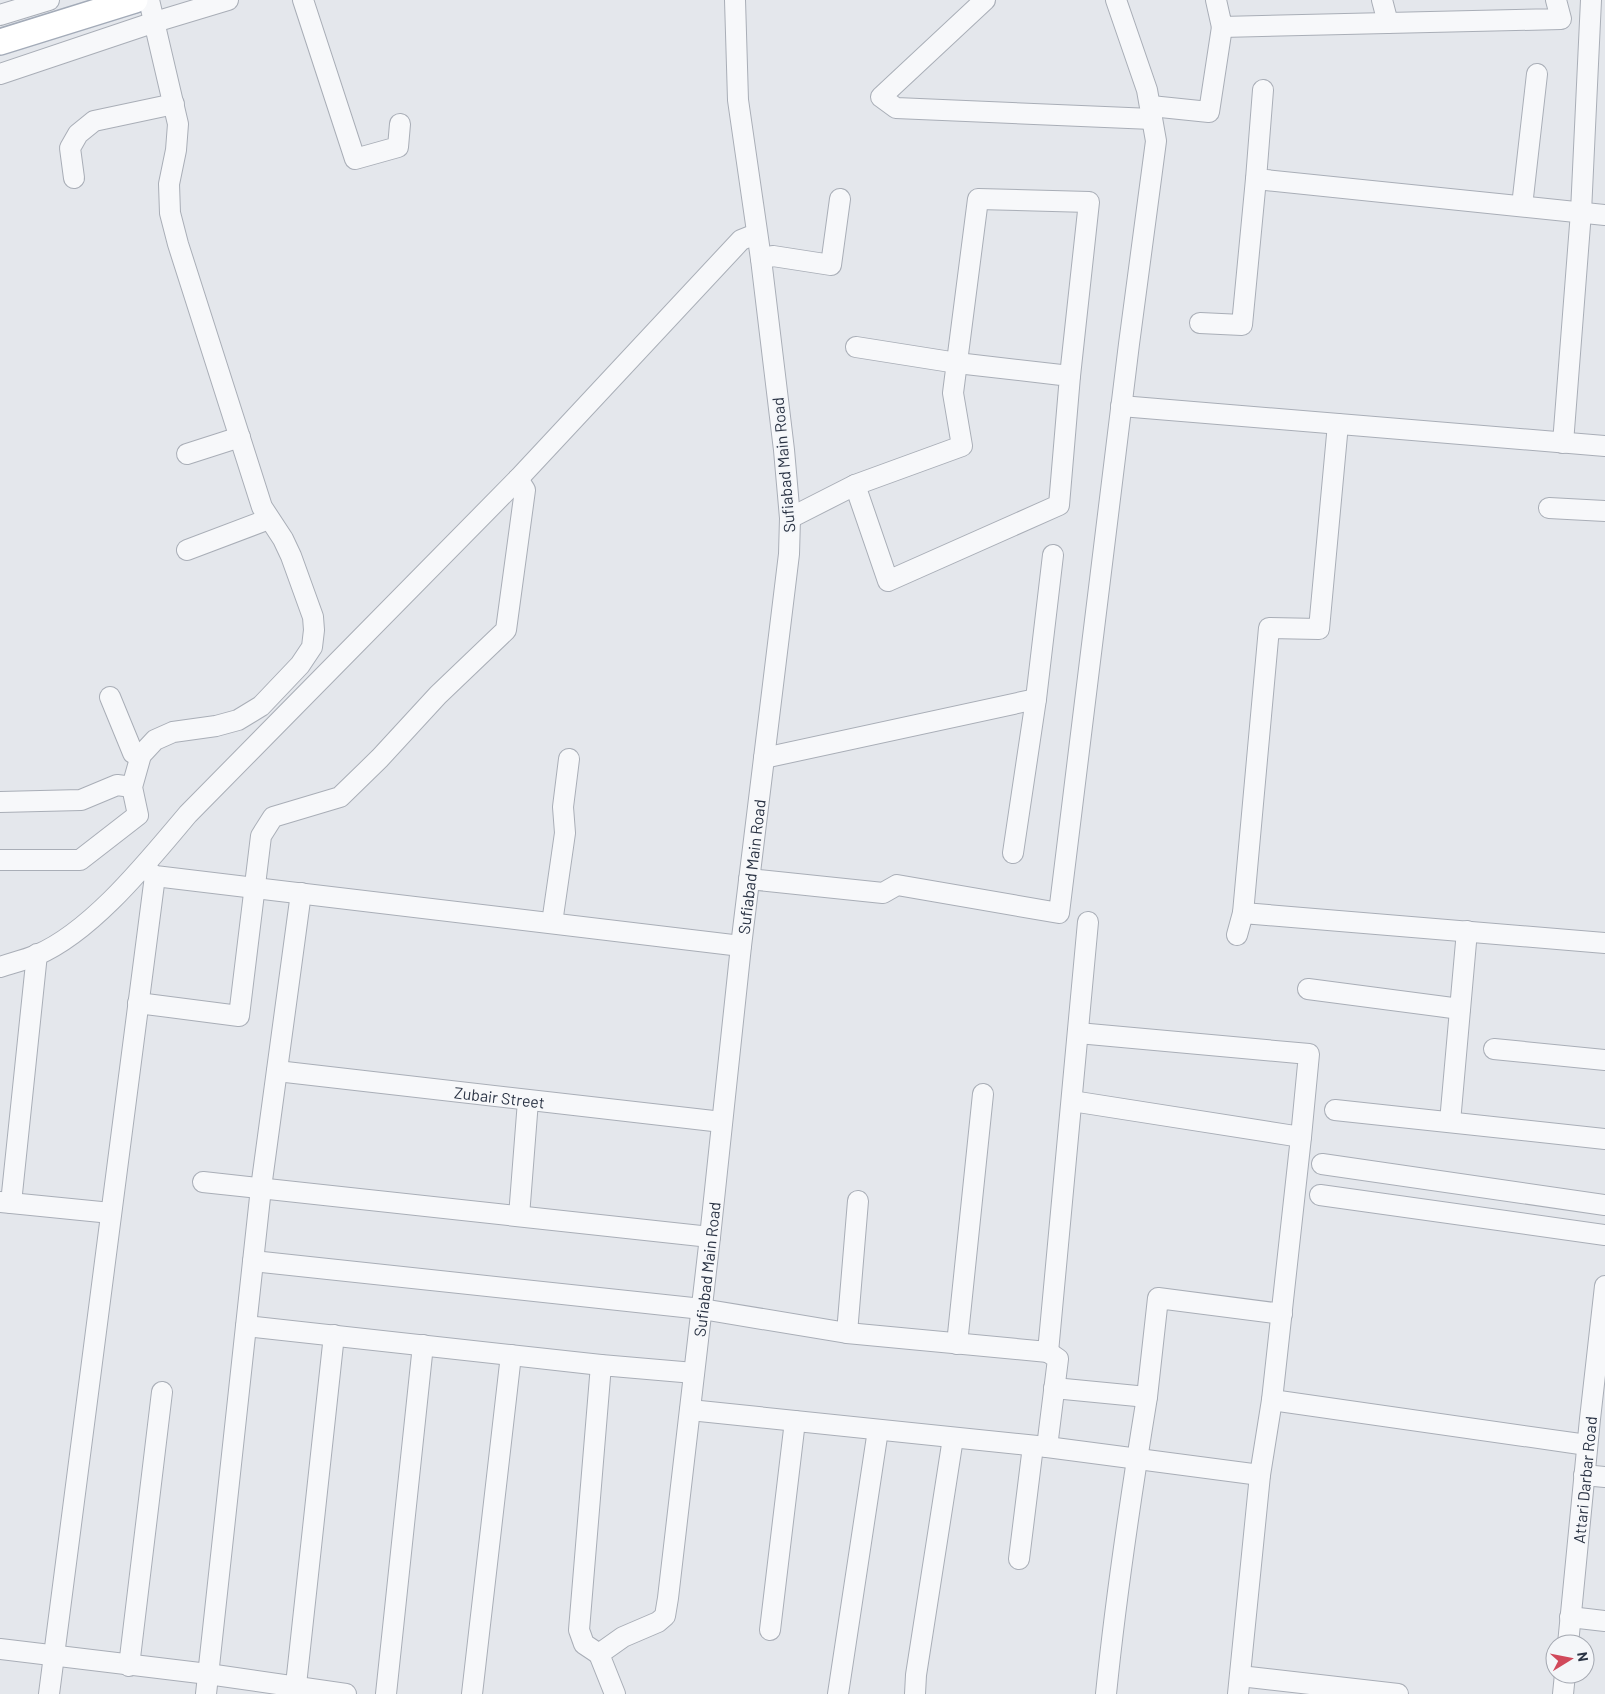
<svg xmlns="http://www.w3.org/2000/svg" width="1605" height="1694" viewBox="0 0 1605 1694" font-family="Barlow,sans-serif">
<rect width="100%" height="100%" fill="#e4e7ec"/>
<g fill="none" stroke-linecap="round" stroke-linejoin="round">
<!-- minor casing -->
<g stroke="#a9aeb7" stroke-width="22">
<g id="minor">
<path d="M303,0L355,159L398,147L400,124"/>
<path d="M985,0L881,97L896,108L1152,119"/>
<path d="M1216,0L1222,27L1561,19L1556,0"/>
<path d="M1382,0L1388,23"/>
<path d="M0,15L49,0"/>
<path d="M0,74L155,22L228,0"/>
<path d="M1263,90L1256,179L1605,215"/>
<path d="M1151,106L1209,112L1222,27"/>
<path d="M74,178L70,148L78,134L94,121L174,104"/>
<path d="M1522,206L1537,74"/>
<path d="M761,259L773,256L831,265L840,199"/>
<path d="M1200,323L1242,325L1256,179"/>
<path d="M1121,406L1605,446"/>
<path d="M1563,443L1581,212L1591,0"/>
<path d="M187,454L240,437"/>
<path d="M855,485L888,581L1059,505L1070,376L957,363L856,347"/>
<path d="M1549,508L1605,511"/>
<path d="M790,518L855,485L962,446L953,393L978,199L1089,202L1070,376"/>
<path d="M187,550L269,519"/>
<path d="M110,697L133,753L141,755"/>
<path d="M764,758L1036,699L1053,555"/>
<path d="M0,802L81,800L117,785L132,787"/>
<path d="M1013,853L1036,699"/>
<path d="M0,860H80L138,815L132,787L141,755L155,740L173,732L216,726L238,720L261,706L300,665L312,647L314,630L313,617L291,556L283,539L262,507L178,244L170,213L169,184L176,150L178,124L149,0"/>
<path d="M144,868L155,876L741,946"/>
<path d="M749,879L883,893L897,885L1059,913L1129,344L1156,141L1147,90L1116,0"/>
<path d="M1243,913L1269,628L1319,629L1338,424"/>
<path d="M552,923L565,833L563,807L569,759"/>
<path d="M1237,935L1243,913L1605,943"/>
<path d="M0,967C12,963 25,960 37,955C93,931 149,860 188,814L518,479L741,240L756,234"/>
<path d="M1308,989L1460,1009"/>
<path d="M138,1003L239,1016L261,836L273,817L340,797L380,758L438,695L506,630L525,490L518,479"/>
<path d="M1078,1033L1309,1054L1301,1137"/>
<path d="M1494,1049L1605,1060"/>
<path id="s1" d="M277,1071L722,1122"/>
<path d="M1072,1101L1301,1137L1272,1400L1260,1475L1238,1694"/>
<path d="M1335,1110L1605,1139"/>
<path d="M1450,1122L1467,931"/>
<path d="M1322,1164L1605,1205"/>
<path d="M203,1182L710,1237"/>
<path d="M1320,1195L1605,1235"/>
<path d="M0,1202L111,1213"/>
<path d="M11,1203L37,954"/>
<path d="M519,1216L528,1101"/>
<path d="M253,1261L702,1309L847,1333L858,1201"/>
<path d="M246,1326L601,1365"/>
<path d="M847,1333L1048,1352L1088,922"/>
<path d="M957,1344L983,1094"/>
<path d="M1054,1388L1147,1397L1158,1298L1282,1314"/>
<path d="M1272,1400L1587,1445"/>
<path d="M690,1410L1047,1447L1058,1359L1048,1352"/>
<path d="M1047,1447L1260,1475"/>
<path d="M1584,1475L1605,1477"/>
<path d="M1019,1559L1033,1446"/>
<path d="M1570,1617L1605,1621"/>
<path d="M770,1630L795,1421"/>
<path id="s2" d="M1568,1644L1590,1419L1605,1286"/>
<path d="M0,1649L208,1674L346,1694"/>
<path d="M599,1654L584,1644L579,1630L601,1365L694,1373"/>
<path d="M129,1666L162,1392"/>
<path d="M1240,1676L1398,1694"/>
<path d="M49,1694L155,876"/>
<path d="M206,1694L261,1188L301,893"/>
<path d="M295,1694L334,1335"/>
<path d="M386,1694L423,1345"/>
<path d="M472,1694L511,1355"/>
<path id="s3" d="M615,1694L599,1654L623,1637L658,1622L665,1616L668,1598L710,1237L741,946L789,554L790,518L784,450L761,259L738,100L735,0"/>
<path d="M838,1694L878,1430"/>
<path d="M915,1694L916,1675L953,1438"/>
<path d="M1106,1694C1116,1595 1131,1495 1147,1397"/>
<path d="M1563,1694L1565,1674"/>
</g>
</g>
<!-- major casing -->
<g stroke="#a3abb8" stroke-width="28">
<path id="major" d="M0,42L135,0"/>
</g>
<!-- minor -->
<use href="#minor" stroke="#f7f8fa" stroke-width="20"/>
<!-- major -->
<use href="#major" stroke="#fff" stroke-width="25"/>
</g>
<g text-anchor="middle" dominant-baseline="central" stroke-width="4" stroke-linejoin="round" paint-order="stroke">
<!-- street labels -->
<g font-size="16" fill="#2b3445" stroke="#f4f6f9">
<text transform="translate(783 465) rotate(-95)">Sufiabad Main Road</text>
<text stroke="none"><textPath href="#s3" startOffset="874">Sufiabad Main Road</textPath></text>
<text stroke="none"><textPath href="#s1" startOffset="224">Zubair Street</textPath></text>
<text stroke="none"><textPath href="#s3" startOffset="469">Sufiabad Main Road</textPath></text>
<text stroke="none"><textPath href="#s2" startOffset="165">Attari Darbar Road</textPath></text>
</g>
</g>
<!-- north arrow -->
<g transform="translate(1570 1659) rotate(80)"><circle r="24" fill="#f4f6f9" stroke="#a4a8b1"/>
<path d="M0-4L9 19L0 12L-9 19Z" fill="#d1495b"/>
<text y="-8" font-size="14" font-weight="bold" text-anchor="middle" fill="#2b3445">N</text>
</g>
</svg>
